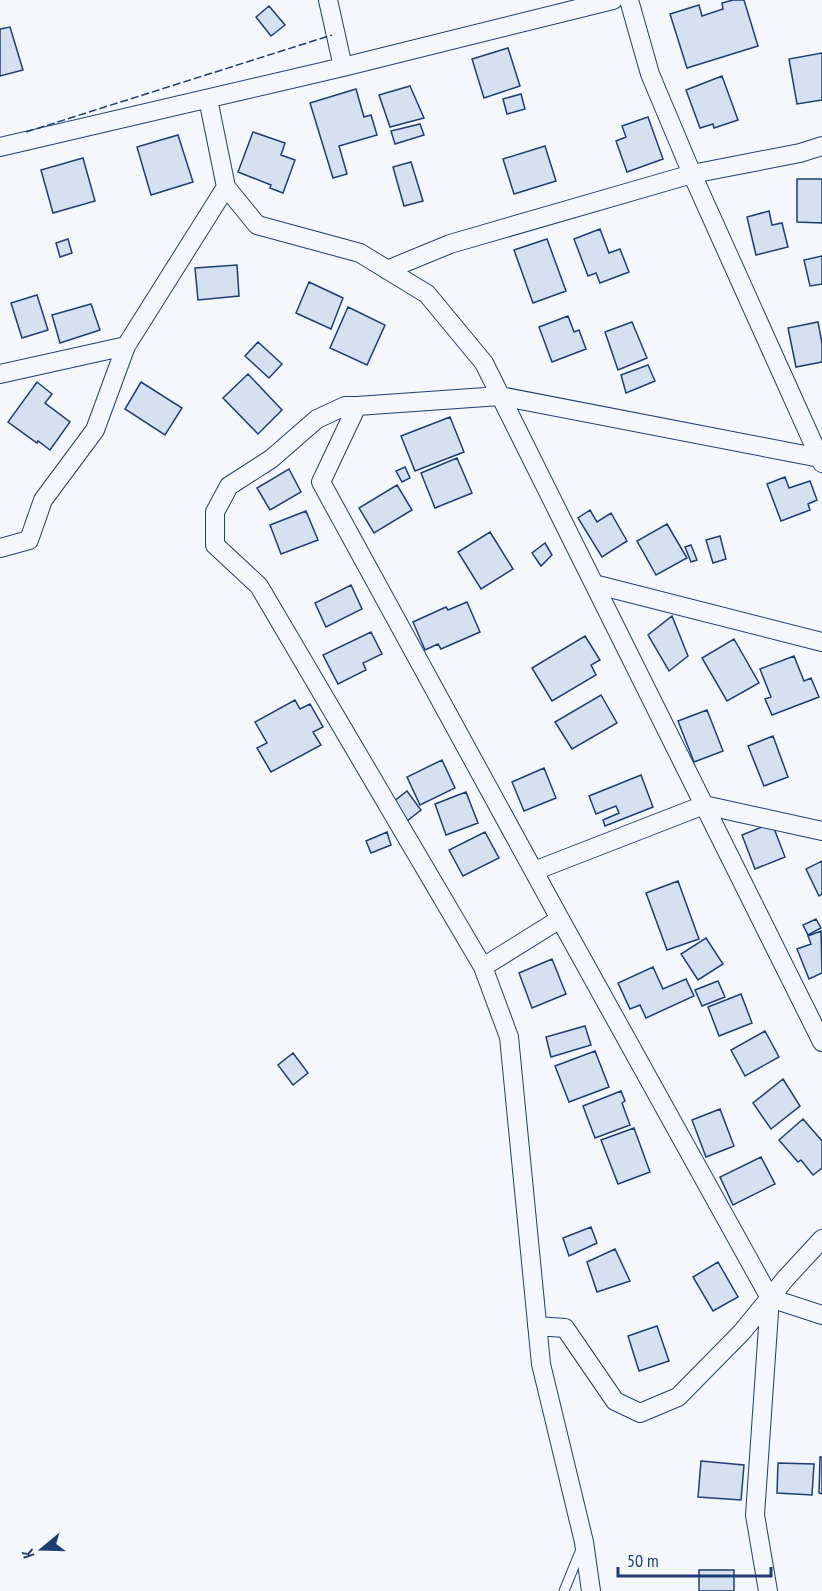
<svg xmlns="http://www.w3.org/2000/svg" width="822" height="1591" viewBox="0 0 822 1591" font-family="'PT Sans Narrow',sans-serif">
<rect width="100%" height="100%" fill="#f4f7fb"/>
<!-- building -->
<path fill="#d5e0f0" stroke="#1d3f73" stroke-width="1.5" d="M733,0H744L758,46L687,68L670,14L699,5L702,16L723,9L722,3Z
M269,6L285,25L271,36L256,17Z
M10,27L23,70L0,76V29Z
M508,48L520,86L484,98L472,59Z
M822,53V100L797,104L789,59Z
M722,76L738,120L714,128L713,124L700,128L686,90Z
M410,86L424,118L390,127L379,95Z
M356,89L364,117L371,115L377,135L339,146L347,174L333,178L310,103Z
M521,94L525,109L507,114L503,99Z
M648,117L663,159L627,172L616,141L626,137L622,126Z
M420,124L424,135L395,144L391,131Z
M253,132L285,143L281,155L295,160L283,193L270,188L271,185L238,172Z
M178,135L193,182L151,195L137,147Z
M545,146L556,181L514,194L503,159Z
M83,158L95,201L53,213L41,170Z
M411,162L423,201L404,206L393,167Z
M797,179H822V223L797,222Z
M769,211L772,225L782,223L788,247L756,255L747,217Z
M600,229L609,253L620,249L629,272L600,283L596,273L588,276L574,239Z
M68,239L72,253L60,257L56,243Z
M547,239L566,291L533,303L514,250Z
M822,256V284L810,286L804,260Z
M237,265L239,296L198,300L195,268Z
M309,282L343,298L331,329L296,313Z
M37,295L48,330L22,338L11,303Z
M91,304L100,330L60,343L52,315Z
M348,307L385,325L367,365L330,348Z
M568,316L574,332L579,330L586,349L552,362L539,327Z
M632,322L647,358L618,370L605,332Z
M818,322L822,343V362L796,367L788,328Z
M258,342L282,364L269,378L245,356Z
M648,365L655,381L626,393L621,375Z
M248,374L282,410L258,434L223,398Z
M37,382L52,394L45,403L70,422L50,450L38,441L37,443L8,422Z
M141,382L182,408L165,435L125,409Z
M450,417L464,452L415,471L401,436Z
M457,458L472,493L435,508L421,473Z
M405,467L410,478L402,482L396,471Z
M289,469L301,492L270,510L257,488Z
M785,477L789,488L810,481L817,500L808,504L810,510L781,521L767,484Z
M397,485L412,510L374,533L359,508Z
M590,510L597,522L611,513L627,541L602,557L578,518Z
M306,511L318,540L281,554L270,525Z
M667,524L687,558L656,575L637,541Z
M490,532L513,569L481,589L458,552Z
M720,536L726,559L713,563L706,540Z
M545,543L552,555L541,566L532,553Z
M691,545L697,560L691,562L685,547Z
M351,585L362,609L326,627L315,603Z
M467,602L480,632L441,649L438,644L425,650L413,622L446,607L448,610Z
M672,616L688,656L669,671L648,635Z
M371,632L382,654L363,663L366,670L338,684L323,655Z
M585,636L600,660L591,665L596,675L552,701L532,668Z
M734,639L759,683L727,701L702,658Z
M794,656L804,681L811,678L819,697L772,715L765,699L771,697L760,669Z
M601,695L617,723L572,749L555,722Z
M295,700L300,709L310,704L323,727L313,732L321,745L271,772L257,748L267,743L255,722Z
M707,710L723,751L694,762L678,721Z
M773,736L788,777L764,786L748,746Z
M442,760L455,788L420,805L407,777Z
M544,768L556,798L524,811L512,782Z
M641,775L653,807L605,826L603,820L619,813L616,806L596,814L589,796Z
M407,791L421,810L407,821L393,802Z
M466,792L478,823L446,835L435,804Z
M772,823L785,857L755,869L742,835Z
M387,832L391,845L371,853L366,841Z
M485,832L499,858L463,876L449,850Z
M822,861V894L819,896L806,869Z
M678,881L699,939L667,950L646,893Z
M816,919L821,928L808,935L803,925Z
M821,931L822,973L809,979L797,949L811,944L808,936Z
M706,938L723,964L698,980L681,954Z
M552,959L566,994L532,1008L519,973Z
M653,967L663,989L686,979L694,996L646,1018L640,1005L630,1009L618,983Z
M718,981L725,997L702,1006L695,990Z
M741,994L752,1023L719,1036L708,1007Z
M585,1026L591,1045L551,1057L546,1037Z
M765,1031L779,1057L745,1076L731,1050Z
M595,1051L609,1087L569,1102L555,1066Z
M293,1053L308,1073L293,1085L278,1065Z
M783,1079L800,1106L771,1129L753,1103Z
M621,1091L625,1101L622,1103L630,1125L595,1138L583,1106Z
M720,1109L734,1146L706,1157L692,1120Z
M803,1119L822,1141V1168L813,1175L801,1160L798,1162L779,1140Z
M634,1128L650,1172L618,1184L601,1140Z
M761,1157L775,1184L733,1205L720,1177Z
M591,1227L597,1243L569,1256L563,1238Z
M615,1249L630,1281L597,1292L587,1262Z
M718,1262L738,1297L713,1311L693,1277Z
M657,1326L669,1361L639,1371L628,1336Z
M820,1457H822V1494L819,1493Z
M701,1461L744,1465L741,1500L698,1497Z
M778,1463L814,1464L812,1495L777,1493Z
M699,1570H734V1591H699Z"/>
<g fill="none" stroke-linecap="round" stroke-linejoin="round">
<!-- service casing -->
<g stroke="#1d3f73" stroke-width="11">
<path id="service" d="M564,1591L582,1547"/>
</g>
<!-- minor casing -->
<g stroke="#1d3f73" stroke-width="20">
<path id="minor" d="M328,0L343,67
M629,0L650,74L692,174L822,463
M208,99L226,187L257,225L360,253L427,294L484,363L822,1042
M0,147L343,67L613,0
M387,270L450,244L692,174L800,153L822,146
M0,374L126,346L226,187
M357,406H345L317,419L271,459L229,486L215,512V545L259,586L483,967L509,1037L541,1364L584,1542L591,1591
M0,548L29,540L43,500L95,430L126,346
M594,584L822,642
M534,871L704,805L822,831
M483,967L560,919
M770,1298L822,1315
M537,1326L565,1328L615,1401L640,1413L678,1397L742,1332L786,1278L822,1239
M768,1591L755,1515L770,1298L560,919L321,482L357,406L500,396L820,458"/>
</g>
<!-- service -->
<use href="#service" stroke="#f4f7fb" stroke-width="9"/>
<!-- minor -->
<use href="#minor" stroke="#f4f7fb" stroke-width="18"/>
<!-- fence -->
<path stroke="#1d3f73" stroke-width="1.5" stroke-dasharray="8 3" stroke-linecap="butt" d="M26,132L332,35"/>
</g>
<!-- north arrow -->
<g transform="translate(42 1549) rotate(251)" stroke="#f4f7fb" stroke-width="4.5" paint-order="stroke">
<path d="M0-4.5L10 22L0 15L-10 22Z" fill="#1d3f73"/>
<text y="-9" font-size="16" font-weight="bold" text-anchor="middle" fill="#1d3f73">K</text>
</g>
<!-- scale -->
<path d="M618 1567v9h153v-9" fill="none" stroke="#1d3f73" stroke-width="3"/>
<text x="627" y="1567" font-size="18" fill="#1d3f73" stroke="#f4f7fb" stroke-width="4.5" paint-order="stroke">50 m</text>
</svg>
